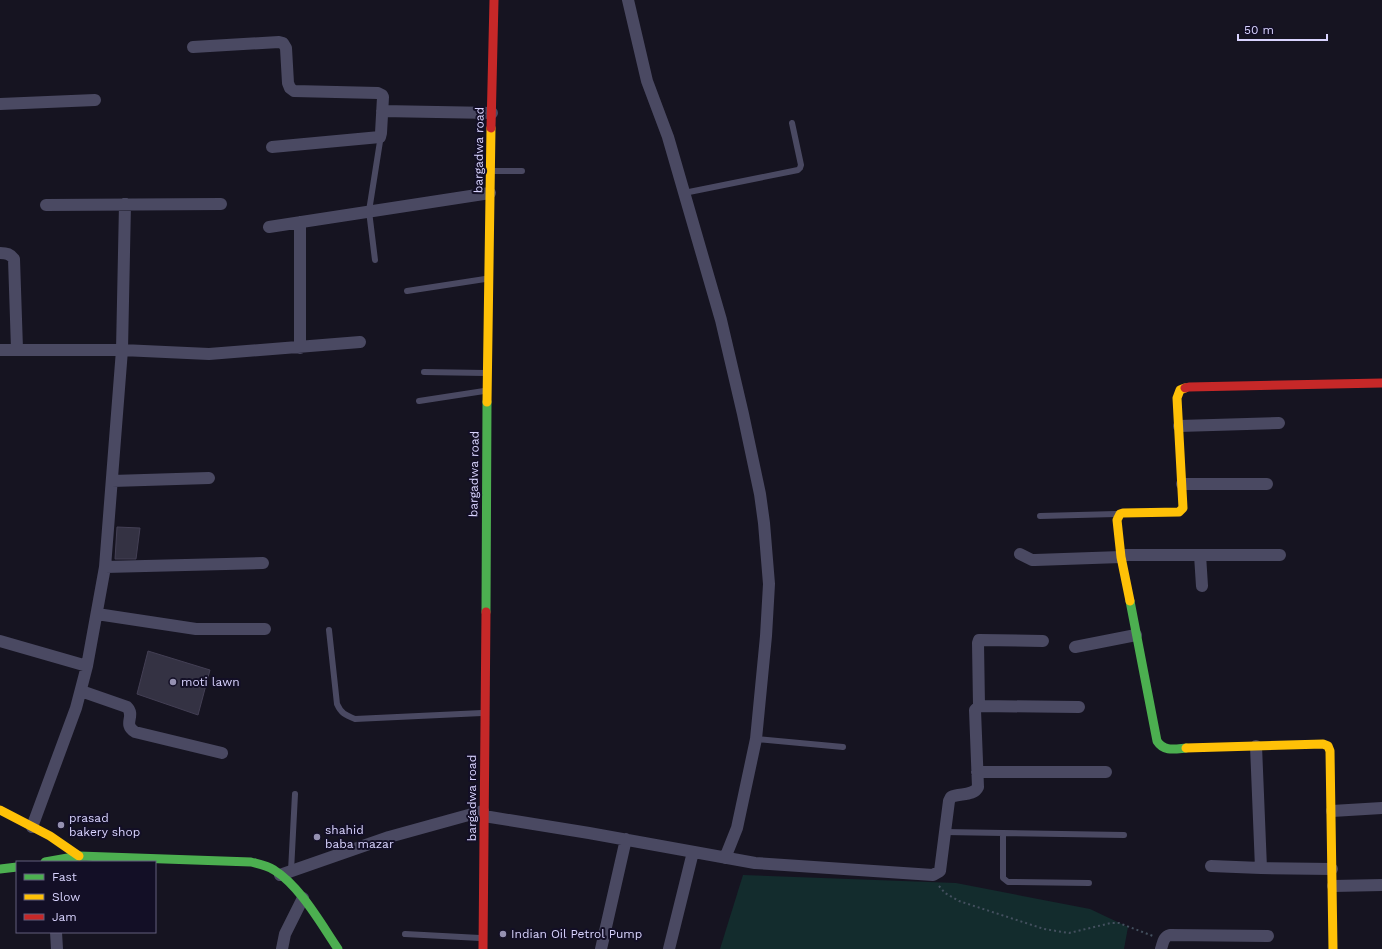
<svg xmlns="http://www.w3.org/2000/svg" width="1382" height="949" viewBox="0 0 1382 949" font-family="'Work Sans',sans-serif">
<rect width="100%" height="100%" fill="#161421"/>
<!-- green -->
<path fill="#132c2d" d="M743,875L956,883L1090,909L1128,927L1124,949H720Z"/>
<!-- building -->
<path fill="#343243" stroke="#433f54" d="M117,527L140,528L136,559H115Z
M148,651L210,670L198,715L137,694Z"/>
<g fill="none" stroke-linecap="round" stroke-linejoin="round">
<!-- path -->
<path stroke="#44505f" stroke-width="2" stroke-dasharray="2 3" stroke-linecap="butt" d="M939,886L945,893L959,901L1044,929L1069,933L1111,923H1119L1153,936"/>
<!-- lane -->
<path stroke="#4a4962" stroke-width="6" d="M494,171H522
M684,193L798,170L800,168L801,165L792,123
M375,260L369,211L381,135
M407,291L485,279
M424,372L485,373
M419,401L484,391
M1040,516L1116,514
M329,630L337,704C341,713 345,715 355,719L482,713
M756,739L843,747
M945,832L1124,835
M1003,833V878L1008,882L1089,883
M291,871L295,794
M405,934L480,938"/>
<!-- street -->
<path stroke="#4a4962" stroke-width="12" d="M628,0L647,81L668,137L721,320L743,414L760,494L764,523L769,584L766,636L756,739L737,828L725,858
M193,47L279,42L283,43L286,48L288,83L290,88L294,91L378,93L382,95L383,97L381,133L380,137L272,147
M0,104L95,100
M382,111L492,113
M46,205L221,204
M300,222V348
M269,227L490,193
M0,253C7,253 10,254 14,259L17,349
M0,350H122L209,354L360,342
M1179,426L1279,423
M112,481L209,478
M1182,484H1267
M1020,554L1032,560H1035L1121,557
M1121,555H1280
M1200,555L1202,586
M105,567L263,563
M97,614L196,629H265
M0,641L87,666
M1075,647L1136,635
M81,691L127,707C136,716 122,724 135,732L222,753
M979,706L978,643L979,640L1043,641
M1256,746L1261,868
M977,772H1106
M1332,811L1382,808
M484,816L589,833L755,863L933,875L940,871L949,801L951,797C960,793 974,796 978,787L975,710L979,706L1079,707
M32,827L76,708L87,666L105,567L122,350L125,204
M1211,866L1261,868L1332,869
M280,875L389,837L483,811
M1333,886L1382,885
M56,932L57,949
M282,949L285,934L303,898
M601,949L626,839
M669,949L693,852
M1161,949C1163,943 1163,937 1170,935L1268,936"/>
<!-- fast -->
<path stroke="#4caf50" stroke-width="9" d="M1130,601L1157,741C1164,752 1175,749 1186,748
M486,612L487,402
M45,862L79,856L251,862C259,864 267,865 274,870C300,886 321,924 338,949
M0,869L17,867"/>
<!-- slow -->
<path stroke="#ffc107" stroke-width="9" d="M487,402L491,128
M1130,601L1121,557L1117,520L1120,514L1123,513L1179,512L1183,508L1177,398L1180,390L1185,388
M1186,748L1323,744L1328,746L1330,751L1333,949
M0,810L50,836L79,856"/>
<!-- jam -->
<path stroke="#c62828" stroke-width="9" d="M491,128L494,0
M1185,388L1189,387L1382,383
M483,949L486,612"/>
</g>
<!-- markers -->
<g fill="#9591b1" stroke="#130f26" stroke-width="1.5">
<circle cx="173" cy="682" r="4"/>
<circle cx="61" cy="825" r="4"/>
<circle cx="317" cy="837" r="4"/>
<circle cx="503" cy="934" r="4"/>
</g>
<g text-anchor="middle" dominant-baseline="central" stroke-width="4" stroke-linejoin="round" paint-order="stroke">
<!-- street labels -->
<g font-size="12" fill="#d9d4ff" stroke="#130f26">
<text transform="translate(479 150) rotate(-89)">bargadwa road</text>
<text transform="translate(474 474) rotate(-89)">bargadwa road</text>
<text transform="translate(472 798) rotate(-90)">bargadwa road</text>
</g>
<!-- poi labels -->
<g font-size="12" fill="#d9d4ff" stroke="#130f26" text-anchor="start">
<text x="181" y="682">moti lawn</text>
<text x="69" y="818">prasad<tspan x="69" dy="14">bakery shop</tspan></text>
<text x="325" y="830">shahid<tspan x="325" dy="14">baba mazar</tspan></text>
<text x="511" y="934">Indian Oil Petrol Pump</text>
</g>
</g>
<!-- legend -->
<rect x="16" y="861" width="140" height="72" fill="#130f26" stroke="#625e7d"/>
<rect x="24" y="874" width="20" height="6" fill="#4caf50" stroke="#625e7d"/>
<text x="52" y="881" font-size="12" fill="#d9d4ff">Fast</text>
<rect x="24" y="894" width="20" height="6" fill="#ffc107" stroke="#625e7d"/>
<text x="52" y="901" font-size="12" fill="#d9d4ff">Slow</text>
<rect x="24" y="914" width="20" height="6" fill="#c62828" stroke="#625e7d"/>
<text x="52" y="921" font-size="12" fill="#d9d4ff">Jam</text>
<!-- scale -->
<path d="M1238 34v6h89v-6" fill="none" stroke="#d9d4ff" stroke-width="2"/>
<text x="1244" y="34" font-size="12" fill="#d9d4ff" stroke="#130f26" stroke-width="3" paint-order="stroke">50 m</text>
</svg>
